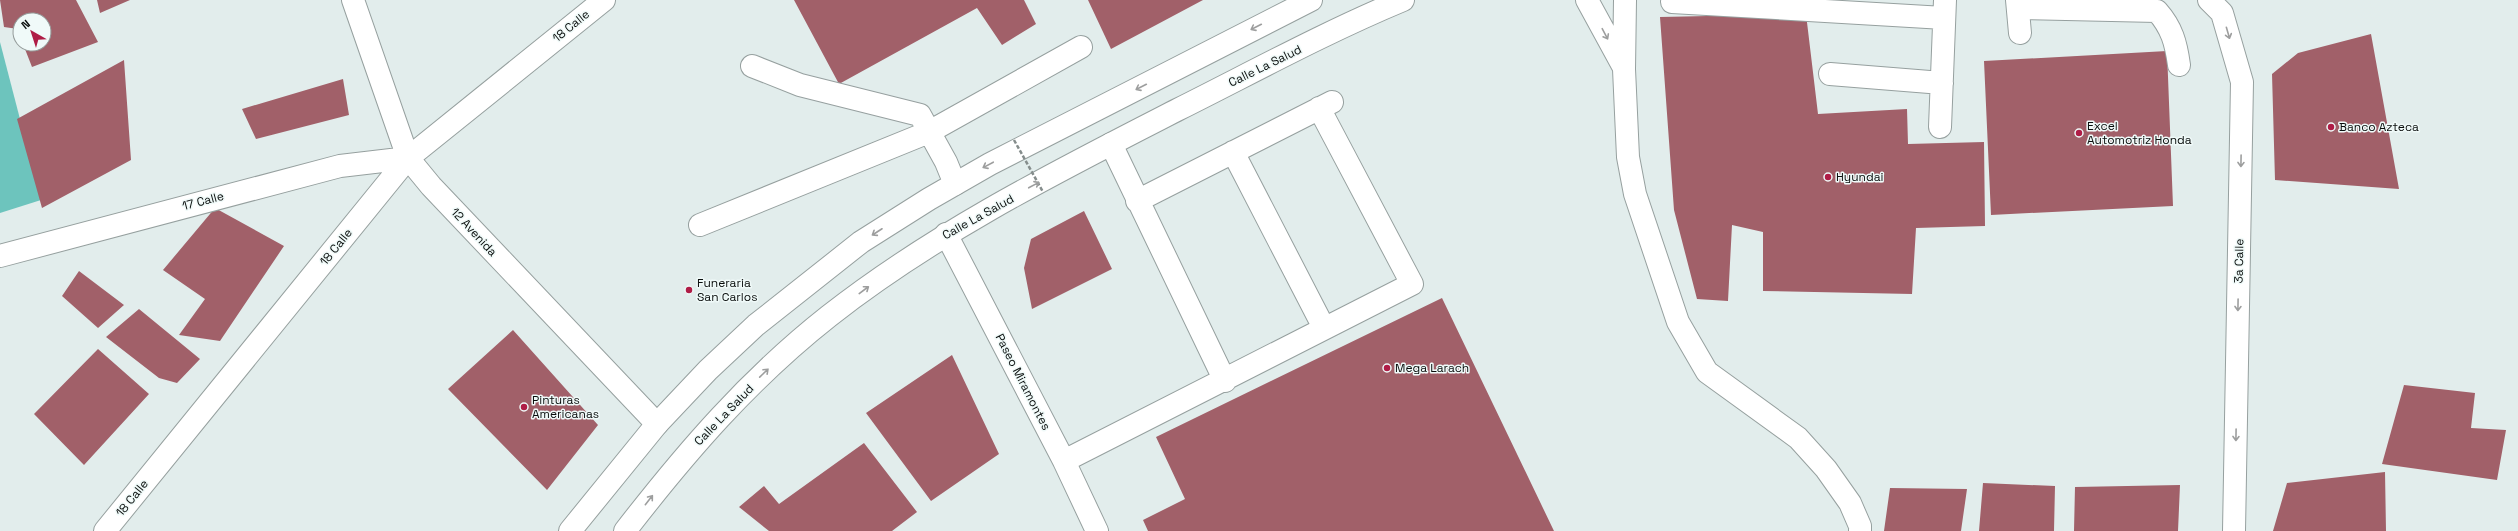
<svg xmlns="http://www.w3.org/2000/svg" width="2518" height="531" viewBox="0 0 2518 531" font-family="'Space Grotesk',sans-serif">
<rect width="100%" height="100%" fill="#e2edec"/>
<!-- forest -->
<path fill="#6dc4bd" d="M0,42L41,200L0,213Z"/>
<!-- building -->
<path fill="#a16069" d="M0,0H76L98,42L32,67L23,44H44V20H20V35L18,29L4,27Z
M97,0H130L100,13Z
M794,0H1024L1036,24L1002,45L977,8L839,84Z
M1088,0H1203L1111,49Z
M1806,14L1818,114L1907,109L1908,144L1984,142L1985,226L1916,228L1912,294L1763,291V232L1732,225L1728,301L1697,299L1674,210L1660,17Z
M2371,34L2399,189L2275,180L2272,74L2298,53Z
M2167,51L2173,206L1991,215L1984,61Z
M124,60L131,160L42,208L17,119Z
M343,79L349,115L256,139L242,109Z
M215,208L284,246L220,341L179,335L205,299L163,270Z
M1084,211L1112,269L1032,309L1024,268L1031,239Z
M79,271L124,305L98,328L62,296Z
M1442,298L1554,531H1148L1143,520L1185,499L1156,437Z
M139,309L200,359L177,383L159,378L106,337Z
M513,330L598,425L547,490L448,389Z
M98,349L149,394L84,465L34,414Z
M952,355L999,454L931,501L866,413Z
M2404,385L2475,393L2471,428L2506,430L2497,480L2382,464Z
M864,443L917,512L892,531H769L739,507L764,486L779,504Z
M2385,472L2386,531H2273L2287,483Z
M1983,483L2055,486L2054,531H1979Z
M2180,485L2178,531H2074L2075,487Z
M1890,488L1967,489L1961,531H1884Z"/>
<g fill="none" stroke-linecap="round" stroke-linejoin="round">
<!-- minor casing -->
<g stroke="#96a09f" stroke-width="24">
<path id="minor" d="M353,0L408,158L431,186L657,424
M1587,0L1623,66
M1625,0L1624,69L1628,157L1635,194L1678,322L1707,372L1798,438L1826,469L1850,503L1860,526V531
M2017,0L2020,33
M2209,0L2222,13L2242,82L2234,531
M1672,2L1944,18
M2018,8L2157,11C2172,28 2176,43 2179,65
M752,66L800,85L920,115L946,162L955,184
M1830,74L1942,83
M1940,127L1945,0
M1111,144L1225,381
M1233,152L1324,328
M1137,201L1332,102
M700,225L929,132L1081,47
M946,234L1064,461L1097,531
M0,256L340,166L408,158
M1064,461L1412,284L1319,108
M105,531L408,158L604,0"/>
</g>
<!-- major casing -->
<g stroke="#96a09f" stroke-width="24">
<path id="major" d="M570,531L657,424L708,370L756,325L861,242L929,199L990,164L1311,0
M625,531C687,451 749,379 829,316C936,232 1058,171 1179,109C1253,72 1326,32 1403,0"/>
</g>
<!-- minor -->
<use href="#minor" stroke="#fff" stroke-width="22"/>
<!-- major -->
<use href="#major" stroke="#fff" stroke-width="22"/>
<!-- path-bridge -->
<path stroke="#858d8c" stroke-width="2.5" stroke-dasharray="4 2" stroke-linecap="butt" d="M1014,140L1043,192"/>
</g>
<!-- one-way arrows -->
<defs><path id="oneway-shaft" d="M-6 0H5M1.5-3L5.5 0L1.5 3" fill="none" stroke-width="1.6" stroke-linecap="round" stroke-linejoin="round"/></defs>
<g stroke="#9d9e9e">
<use href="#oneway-shaft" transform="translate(1256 27) rotate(153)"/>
<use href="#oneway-shaft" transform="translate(2228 33) rotate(74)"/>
<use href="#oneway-shaft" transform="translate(1605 34) rotate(62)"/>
<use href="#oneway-shaft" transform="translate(1141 87) rotate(153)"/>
<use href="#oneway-shaft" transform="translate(2241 161) rotate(91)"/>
<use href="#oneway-shaft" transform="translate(988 165) rotate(152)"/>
<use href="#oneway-shaft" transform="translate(1034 185) rotate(-28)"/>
<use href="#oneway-shaft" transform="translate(877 232) rotate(147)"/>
<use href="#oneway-shaft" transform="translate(864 290) rotate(-37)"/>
<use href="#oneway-shaft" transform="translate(2238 305) rotate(91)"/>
<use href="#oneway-shaft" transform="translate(764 373) rotate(-44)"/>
<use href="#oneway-shaft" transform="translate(2236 435) rotate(91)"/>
<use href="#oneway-shaft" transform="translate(649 500) rotate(-52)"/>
</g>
<!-- markers -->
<g fill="#af1c46" stroke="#f0faf9" stroke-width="1.5">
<circle cx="2331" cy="127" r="4"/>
<circle cx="2079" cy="133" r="4"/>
<circle cx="1828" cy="177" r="4"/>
<circle cx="689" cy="290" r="4"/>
<circle cx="1387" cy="368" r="4"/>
<circle cx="524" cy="407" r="4"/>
</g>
<g text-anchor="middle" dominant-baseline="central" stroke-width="3" stroke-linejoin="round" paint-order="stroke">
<!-- street labels -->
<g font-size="12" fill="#090d0c" stroke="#f0faf9">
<text transform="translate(571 26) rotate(-39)">18 Calle</text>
<text transform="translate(1265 66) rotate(-26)">Calle La Salud</text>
<text transform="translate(203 201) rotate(-15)">17 Calle</text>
<text transform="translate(978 217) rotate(-29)">Calle La Salud</text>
<text transform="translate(474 232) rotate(47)">12 Avenida</text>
<text transform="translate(336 247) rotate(-51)">18 Calle</text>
<text transform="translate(2239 261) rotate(-89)">3a Calle</text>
<text transform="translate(1023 382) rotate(63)">Paseo Miramontes</text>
<text transform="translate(724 415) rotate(-46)">Calle La Salud</text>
<text transform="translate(132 498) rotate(-51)">18 Calle</text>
</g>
<!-- poi labels -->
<g font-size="12" fill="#090d0c" stroke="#f0faf9" text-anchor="start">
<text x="2087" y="126">Excel<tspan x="2087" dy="14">Automotriz Honda</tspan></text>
<text x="2339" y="127">Banco Azteca</text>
<text x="1836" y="177">Hyundai</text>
<text x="697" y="283">Funeraria<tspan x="697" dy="14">San Carlos</tspan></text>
<text x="1395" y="368">Mega Larach</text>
<text x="532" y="400">Pinturas<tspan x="532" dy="14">Americanas</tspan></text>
</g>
</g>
<!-- north arrow -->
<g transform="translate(32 32) rotate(321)"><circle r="19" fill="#f0faf9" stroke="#949b9a"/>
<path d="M0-3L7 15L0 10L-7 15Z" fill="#af1c46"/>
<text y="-6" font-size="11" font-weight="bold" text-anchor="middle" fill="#090d0c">N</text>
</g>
</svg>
